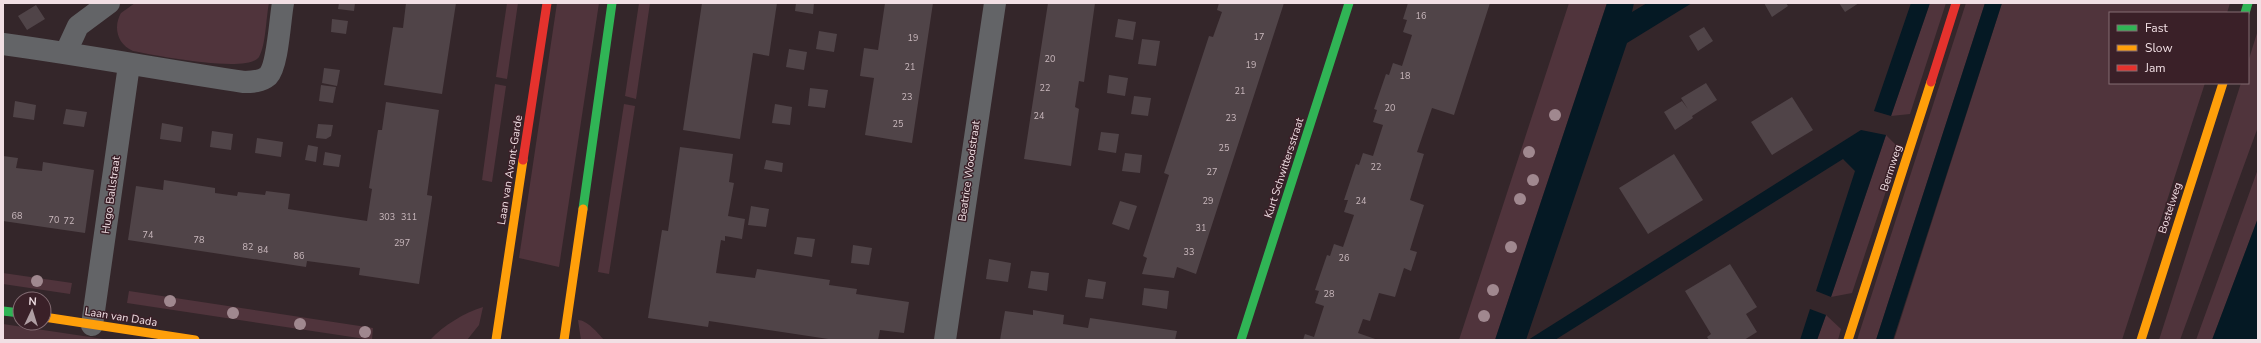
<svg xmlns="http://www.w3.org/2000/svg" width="2261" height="343" viewBox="0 0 2261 343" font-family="'Nunito Sans',sans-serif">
<rect width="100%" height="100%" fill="#34262a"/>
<!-- green -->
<path fill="#50343c" d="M135,3H269C266,17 266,45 259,57C248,74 153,55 133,51C117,44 113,27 121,13Z
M507,3H518L507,79L496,77Z
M557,3H599L559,267L519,258Z
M639,3H650L636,99L625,96Z
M1569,3H1607L1495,340H1459Z
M1930,3H1946L1910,114L1891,116Z
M1966,3H1985L1876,340H1857Z
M2002,3H2230L2227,13H2110V83H2205L2122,340H1894Z
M2258,30V127L2180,340H2159L2241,83H2248V62Z
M495,84L506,86L492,182L482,180Z
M624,104L635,106L609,274L598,272Z
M1886,135L1900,149L1852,293L1831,297Z
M2258,169V218L2255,226L2212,340H2196Z
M3,273L72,283L70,294L3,284Z
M129,291L373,328L372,340L127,303Z
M483,307L479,325L467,340H430C444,325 464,313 483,307Z
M1826,315L1841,329L1838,340H1817Z
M578,320C587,320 598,333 604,340H581Z
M3,324L110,340H3Z"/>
<!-- water -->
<path fill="#051924" d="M1607,3H1634L1632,12L1647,3H1692L1627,43L1526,340H1495Z
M1911,3H1930L1891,116L1874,111Z
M1985,3H2002L1893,340H1876Z
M1861,130L1886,135L1831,297L1816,291L1855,171L1843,159L1555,340H1528Z
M2258,218V340H2212L2255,226Z
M1810,309L1826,315L1817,340H1800Z"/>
<!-- building -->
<path fill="#504448" d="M339,3H355L354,11L338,9Z
M406,3H456L442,94L384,85L393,27L403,28Z
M702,3H777L769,56L753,53L740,139L683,130Z
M796,3H814L813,14L795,11Z
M885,3H933L912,143L865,135L874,78L860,76L864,48L878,50Z
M1048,3H1095L1084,82L1079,81L1075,107L1079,109L1071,166L1024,159Z
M1219,3H1284L1196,274L1177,267L1174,278L1142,274L1147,258L1143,256L1169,175L1164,173L1209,36L1213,37L1222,12L1217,10Z
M1408,3H1490L1454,115L1432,108L1417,152L1424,154L1410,200L1424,205L1410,250L1417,252L1411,271L1404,268L1395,297L1379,293L1370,321L1363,319L1358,333L1378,340H1303L1305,334L1314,337L1324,306L1315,303L1319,291L1315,290L1327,255L1330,256L1334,244L1343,247L1354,215L1344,212L1348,200H1344L1356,164L1359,165L1363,153L1373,156L1383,125L1373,122L1377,110L1374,109L1386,74L1389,75L1393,63L1402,66L1412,35L1403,32L1407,20L1403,19Z
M1764,3H1786L1788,6L1772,17Z
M1839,3H1859L1845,12Z
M36,5L45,19L27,30L18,16Z
M332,19L348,21L346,34L331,32Z
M1118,19L1136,22L1133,40L1115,37Z
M1704,27L1713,41L1698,51L1689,36Z
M819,31L837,34L834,52L816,49Z
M1142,39L1160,41L1156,66L1138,64Z
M789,49L807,52L804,70L786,67Z
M324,68L340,70L337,86L322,83Z
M1109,75L1128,78L1125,96L1107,93Z
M1706,83L1717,100L1692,116L1693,118L1675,130L1664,112L1682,101L1688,109L1681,98Z
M321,85L336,87L333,103L319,101Z
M810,88L828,90L825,108L808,106Z
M1134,96L1151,98L1148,116L1131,114Z
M1792,97L1813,130L1772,155L1751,122Z
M15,101L36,105L34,120L13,117Z
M386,102L439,110L427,195L432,196V198L419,284L359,275L360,268L307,261L306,267L128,240L136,186L163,190L164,180L215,188V193L237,196L238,192L265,195L266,191L290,194L288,209L367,221L372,189L369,188L378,130H382Z
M775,104L792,107L790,125L772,123Z
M66,109L87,112L84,127L63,124Z
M162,123L183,127L181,142L160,139Z
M318,124L333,125L331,136L326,139L316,138Z
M212,131L233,134L231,150L210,147Z
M1101,132L1119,134L1116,153L1098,150Z
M257,138L283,142L281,157L255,153Z
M308,145L318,147L316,162L305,160Z
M680,147L733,154L729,182L734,183L728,216L745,219L742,239L725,236V241L721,240L716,273L755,278L757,269L830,280L829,285L857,289L856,294L909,302L904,333L880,330L878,340H835L709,321L708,327L648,318L662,230L668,231Z
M325,152L341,155L339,167L323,165Z
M1125,153L1142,155L1140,173L1122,171Z
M1674,154L1703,200L1648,234L1619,188Z
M3,156L18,158L16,168L42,171L43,162L94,170L85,233L3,221Z
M766,160L783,163L782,172L764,169Z
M1120,201L1137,206L1129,230L1112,224Z
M751,206L769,209L766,227L748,225Z
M797,237L815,239L812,257L794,254Z
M853,245L872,248L869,265L851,263Z
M989,259L1011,263L1008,282L986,279Z
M1730,264L1757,307L1746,314L1757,332L1744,340H1709L1707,337L1711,334L1685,291Z
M1031,271L1049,273L1047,291L1028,288Z
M1088,279L1106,282L1103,299L1085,297Z
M1144,288L1169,291L1167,309L1142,305Z
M1033,310L1064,315L1063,324L1088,328L1090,318L1177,331L1175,340H1000L1005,311L1033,315Z"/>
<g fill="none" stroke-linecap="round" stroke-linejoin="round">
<!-- street -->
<path stroke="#636467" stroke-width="22" d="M3,44C84,55 164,70 244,82C252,82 261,82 268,76C278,66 280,18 283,3
M66,52L78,26L109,3
M92,325L129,65
M945,340L995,3"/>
<!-- fast -->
<path stroke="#30b455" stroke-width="9" d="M2245,13L2248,3
M583,209L612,3
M3,311L20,313
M1241,340L1349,3"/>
<!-- slow -->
<path stroke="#ff9f0a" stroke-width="9" d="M44,317L195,340
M496,340L523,160
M564,340L583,209
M1848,340L1931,82
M2141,340L2223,83"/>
<!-- jam -->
<path stroke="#e5322d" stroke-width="9" d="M1931,82L1956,3
M523,160L547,3"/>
</g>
<!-- trees -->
<g fill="#a0888f">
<circle cx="1555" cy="115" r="6"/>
<circle cx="1529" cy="152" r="6"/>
<circle cx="1533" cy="180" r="6"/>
<circle cx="1520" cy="199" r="6"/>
<circle cx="1511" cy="247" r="6"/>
<circle cx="37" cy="281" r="6"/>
<circle cx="1493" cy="290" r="6"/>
<circle cx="170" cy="301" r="6"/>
<circle cx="233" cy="313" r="6"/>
<circle cx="1484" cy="316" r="6"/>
<circle cx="300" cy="324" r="6"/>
<circle cx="365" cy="332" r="6"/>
</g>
<g text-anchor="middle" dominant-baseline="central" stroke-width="3" stroke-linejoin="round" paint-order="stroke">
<!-- number labels -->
<g font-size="9" fill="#c9b8bd">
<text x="1421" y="16">16</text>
<text x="1259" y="37">17</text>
<text x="913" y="38">19</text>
<text x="1050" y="59">20</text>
<text x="1251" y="65">19</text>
<text x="910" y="67">21</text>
<text x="1405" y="76">18</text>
<text x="1045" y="88">22</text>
<text x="1240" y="91">21</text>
<text x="907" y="97">23</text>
<text x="1390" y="108">20</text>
<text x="1039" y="116">24</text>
<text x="1231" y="118">23</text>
<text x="898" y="124">25</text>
<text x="1224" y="148">25</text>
<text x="1376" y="167">22</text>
<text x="1212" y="172">27</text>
<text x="1208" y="201">29</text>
<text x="1361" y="201">24</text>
<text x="17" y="216">68</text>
<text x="387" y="217">303</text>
<text x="409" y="217">311</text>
<text x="54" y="220">70</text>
<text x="69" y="221">72</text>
<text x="1201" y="228">31</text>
<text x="148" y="235">74</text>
<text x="199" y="240">78</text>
<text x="402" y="243">297</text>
<text x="248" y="247">82</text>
<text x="263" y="250">84</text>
<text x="1189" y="252">33</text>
<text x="299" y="256">86</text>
<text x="1344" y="258">26</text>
<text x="1329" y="294">28</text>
</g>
<!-- street labels -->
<g font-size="11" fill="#f1dfe4" stroke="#3a2028">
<text transform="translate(1284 168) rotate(-72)">Kurt Schwittersstraat</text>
<text transform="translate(1891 168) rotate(-72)">Bermweg</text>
<text transform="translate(510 170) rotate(-81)">Laan van Avant-Garde</text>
<text transform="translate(969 171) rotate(-82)">Beatrice Woodstraat</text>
<text transform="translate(111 195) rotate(-82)">Hugo Ballstraat</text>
<text transform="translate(2170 208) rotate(-72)">Bostelweg</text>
<text transform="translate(121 317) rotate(9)">Laan van Dada</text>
</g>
</g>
<!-- border -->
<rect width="2261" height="343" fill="none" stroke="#f1dfe4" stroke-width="8"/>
<!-- legend -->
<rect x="2109" y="12" width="140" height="72" fill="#3a2028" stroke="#836c73"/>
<rect x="2117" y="25" width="20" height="6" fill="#30b455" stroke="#836c73"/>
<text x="2145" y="32" font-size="12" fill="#f1dfe4">Fast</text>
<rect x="2117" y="45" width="20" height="6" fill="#ff9f0a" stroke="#836c73"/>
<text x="2145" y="52" font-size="12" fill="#f1dfe4">Slow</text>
<rect x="2117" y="65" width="20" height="6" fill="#e5322d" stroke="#836c73"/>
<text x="2145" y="72" font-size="12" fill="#f1dfe4">Jam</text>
<!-- north arrow -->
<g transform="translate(32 311) rotate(4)"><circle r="19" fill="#3a2028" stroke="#836c73"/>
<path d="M0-3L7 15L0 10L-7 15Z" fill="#af9ea3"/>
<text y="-6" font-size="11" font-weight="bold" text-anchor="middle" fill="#f1dfe4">N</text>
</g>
</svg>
